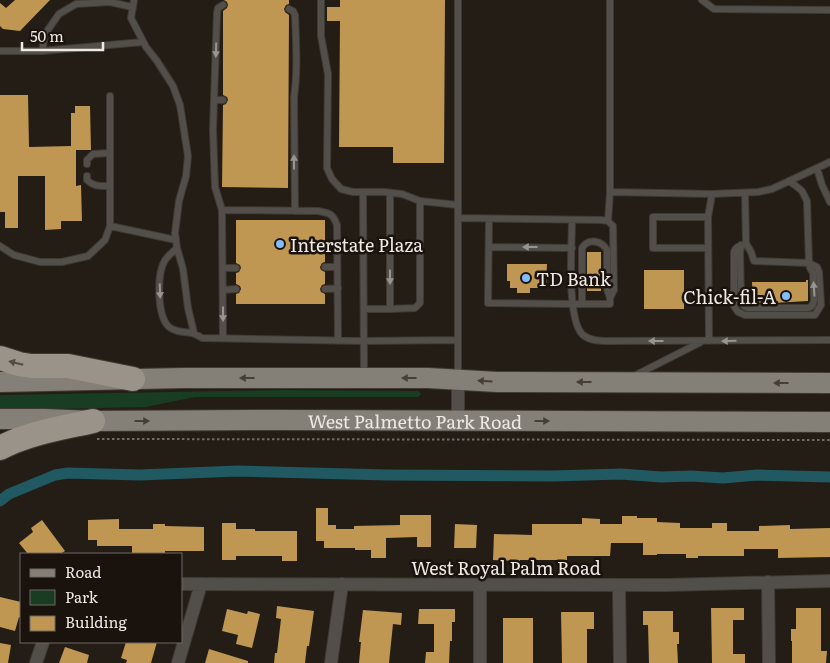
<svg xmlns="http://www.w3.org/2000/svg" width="830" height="663" viewBox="0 0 830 663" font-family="Literata,serif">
<rect width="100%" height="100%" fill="#241d16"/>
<!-- green -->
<path fill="#183d23" d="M285,390L417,391H419L421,394L418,397H195L146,407L0,410V395Z"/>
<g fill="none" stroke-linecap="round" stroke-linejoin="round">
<!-- canal -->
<path stroke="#205961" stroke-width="11" d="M0,501L9,494L55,475L68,473L140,475L237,471L388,475L552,476L621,474L661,477L691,476L723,478L757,475L830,477"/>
</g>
<!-- building -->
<path fill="#bf9652" d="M15,0H50L20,31L3,29L0,26V3L6,8Z
M224,0H289V4L286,5L284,9L285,12L289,15L288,188L222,187L223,105L226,104L228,100L227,97L223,95V11L227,8L228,5L227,2Z
M340,0H445L444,163H393V147H339L340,21H327V7H340Z
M0,95H28L29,147L71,146V113H75V106H90L91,150H76V186L81,185L82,221H61V229L45,230V176H18V228H5V212H0Z
M236,220H325V262L322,263L320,267L321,270L325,272V284L322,285L320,289L321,292L325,294V304H236V294L239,293L241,289L240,286L236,284V273L239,272L241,268L240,265L236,263Z
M587,252H601V291H587Z
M507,264H547L546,288H530V293H517V288H510V281H507Z
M644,270H684V309H644Z
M806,280H808V301L773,303L748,302H753L752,282H806Z
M316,508H328V525H336V529H354V526L400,525V515H431V547H417V537L386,538V558H371V550H355V548H324V541H316Z
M622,516H637V518H657V522L680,523V528H712V523H727V531H759V526L790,525V529L830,528V557L778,558V549H744V556H698V558H686V554H657V555H643V543H611L610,556H567V560H520V561L493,560L494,534L532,535V524H582V518L600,519V524H622Z
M119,519V529H153V524H165V526L204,527V551H165V554H132V546H97V540H88V520Z
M42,520L65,551L60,554H28L19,543L33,532L31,528Z
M222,523H236V529H255V531H297V561H282V556H236V560H222Z
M455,524L477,525L476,548H454Z
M0,597L21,602V618L19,617L15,631L0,627Z
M277,606L314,611L309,646H307L305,663H274L275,653H277L281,619L276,618Z
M711,608H744V620H733V654H745V663H712Z
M796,608H821V651H827L826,663H792V641H791V629H796Z
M227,609L247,614L248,611L260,614L252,648L236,644L238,635L222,631Z
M419,609H455V622H452V641H450L449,663H425L426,652H434V624H418Z
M363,610L402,613L401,625L393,624L389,663H359L361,642H359Z
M643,611H673V632H679V644H677L678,663H649L648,625H643Z
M561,612H594V629H587V663H562Z
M503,618H533V663H503Z
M126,642H157L151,663H126L127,660L121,658Z
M0,643L11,645L8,663H0Z
M65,647L89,655L87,663H59Z
M209,649L248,661V663H205Z"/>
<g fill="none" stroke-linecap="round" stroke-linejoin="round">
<!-- service casing -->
<g stroke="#403a33" stroke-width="8">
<path id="service" d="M134,0L131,18L146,47L157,61L173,86L180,105L188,156L186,176L179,201L175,233L177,248L183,269L188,308L194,333
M321,0V36L328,74L327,168L332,179L341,189L353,192H384L402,194L420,201L458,205
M702,0L714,9L830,10
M132,7L110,2L76,4L59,14L45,34L42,51L143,42
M289,9L293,11L295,15C296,43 298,70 294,97L295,211
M0,51H42
M215,100H223
M87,164V160L93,154L110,153
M817,168L822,185L830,202
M87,176V180C94,187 101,186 110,186
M363,192L364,374
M610,192L712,194L758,192L772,189L830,162
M390,193V309L415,308L420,303V201
M745,193L746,243L751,252L754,261L809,263L807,201L802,191L796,186L789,181
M222,210L215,187L213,130L217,13L218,8L223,5
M708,217H653V248H708
M458,218L601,220L608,221L610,192V0
M489,219L488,303L572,304H610V298L607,289V250C601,240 588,238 582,248V304
M572,220C572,243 566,320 583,335C591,341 600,341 609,341L830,340
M608,221L613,226L614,290L610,298
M110,226L176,240
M741,245C737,247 734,249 734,253V306L738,312L745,315H815L821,305L819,272L817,267L809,263
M743,245H741L740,253L741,302L744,306L748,308H808C812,307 814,304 814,299L813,273L810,268L809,263
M0,246L14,255L40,262H62L88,256L105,240L110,226V96
M489,247L572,248
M177,248C173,252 166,257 164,262C157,276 157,316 169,327C175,332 184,332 192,333C195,334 199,336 202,338L364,341L458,340
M325,267H337
M223,268H236
M325,289L338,288
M223,290L236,289
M364,309H390
M223,338L222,210L318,211C330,213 333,214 337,225L338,341
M709,341L708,217L712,194
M458,376V0
M634,376L701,342"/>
</g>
<!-- minor casing -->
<g stroke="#403a33" stroke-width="14">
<path id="minor" d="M458,380V420
M768,582L769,663
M181,584L667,585L830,581
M480,585V663
M619,585L620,663
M36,663L43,642
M178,663L201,584
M331,663L342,584"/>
</g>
<!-- primary casing -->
<g stroke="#403a33" stroke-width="22">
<g id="primary">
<path d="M0,382L183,378H428L497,382L830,383"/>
<path id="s1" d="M0,419H44L93,421L275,420L830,422"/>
</g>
</g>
<!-- motorway casing -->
<g stroke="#403a33" stroke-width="26">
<path id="motorway" d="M0,358L19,364L31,366H68L133,379
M0,448C28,433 62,428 93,421"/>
</g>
<!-- path -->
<path stroke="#716b65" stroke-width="2" stroke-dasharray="2.5 2.5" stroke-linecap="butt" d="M97,439L830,440"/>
<!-- service -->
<use href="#service" stroke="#524f4b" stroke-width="6"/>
<!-- minor -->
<use href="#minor" stroke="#524f4b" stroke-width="12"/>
<!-- primary -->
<use href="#primary" stroke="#858077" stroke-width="20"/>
<!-- motorway -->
<use href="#motorway" stroke="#9a9389" stroke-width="24"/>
</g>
<!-- one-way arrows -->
<defs><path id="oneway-solid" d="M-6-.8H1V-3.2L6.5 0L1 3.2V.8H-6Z" transform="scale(1.25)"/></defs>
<g fill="#989490">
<use href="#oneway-solid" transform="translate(216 50) rotate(92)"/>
<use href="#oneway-solid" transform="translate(294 162) rotate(-90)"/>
<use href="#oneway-solid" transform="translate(530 247) rotate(-180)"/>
<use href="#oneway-solid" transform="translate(390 277) rotate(90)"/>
<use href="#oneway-solid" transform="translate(814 289) rotate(-94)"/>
<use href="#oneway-solid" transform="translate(160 291) rotate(88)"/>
<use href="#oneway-solid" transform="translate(223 314) rotate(90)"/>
<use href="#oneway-solid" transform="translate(656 341) rotate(180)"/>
<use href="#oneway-solid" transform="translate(729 341) rotate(179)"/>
</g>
<use fill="#544d45" href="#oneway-solid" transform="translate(16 363) rotate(-166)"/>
<g fill="#453f37">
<use href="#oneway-solid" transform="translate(247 378) rotate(180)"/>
<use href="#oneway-solid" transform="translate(409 378) rotate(180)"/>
<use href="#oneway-solid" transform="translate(485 381) rotate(-177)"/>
<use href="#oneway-solid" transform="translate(584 382) rotate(-180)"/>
<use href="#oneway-solid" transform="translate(781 383) rotate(-180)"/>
<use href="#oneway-solid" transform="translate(142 421)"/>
<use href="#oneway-solid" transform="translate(542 421)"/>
</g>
<!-- markers -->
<g fill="#82bcfa" stroke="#1a130d" stroke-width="2">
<circle cx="280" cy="244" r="5"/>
<circle cx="526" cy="278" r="5"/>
<circle cx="786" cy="296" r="5"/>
</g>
<g text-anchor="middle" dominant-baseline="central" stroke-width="5" stroke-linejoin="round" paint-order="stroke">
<!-- poi labels -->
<g font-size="18" fill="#eee9e5" stroke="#1a130d" text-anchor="start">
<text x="290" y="244">Interstate Plaza</text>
<text x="536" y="278">TD Bank</text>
<text x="776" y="296" text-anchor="end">Chick-fil-A</text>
</g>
<!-- street labels -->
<g font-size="18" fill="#eee9e5" stroke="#1a130d">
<text stroke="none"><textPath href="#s1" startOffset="415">West Palmetto Park Road</textPath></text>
<text x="506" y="567">West Royal Palm Road</text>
</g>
</g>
<!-- legend -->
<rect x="20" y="553" width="162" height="90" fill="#1a130d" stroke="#6f6963"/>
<rect x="30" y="569" width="25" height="8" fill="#858077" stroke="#6f6963"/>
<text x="65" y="578" font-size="15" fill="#eee9e5">Road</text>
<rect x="30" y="590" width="25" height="15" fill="#183d23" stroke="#6f6963"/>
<text x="65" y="603" font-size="15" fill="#eee9e5">Park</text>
<rect x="30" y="616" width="25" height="15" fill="#bf9652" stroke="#6f6963"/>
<text x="65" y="628" font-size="15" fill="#eee9e5">Building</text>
<!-- scale -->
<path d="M22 42v8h81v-8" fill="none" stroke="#eee9e5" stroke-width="2.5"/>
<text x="30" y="42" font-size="15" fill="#eee9e5" stroke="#1a130d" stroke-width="4" paint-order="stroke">50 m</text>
</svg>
